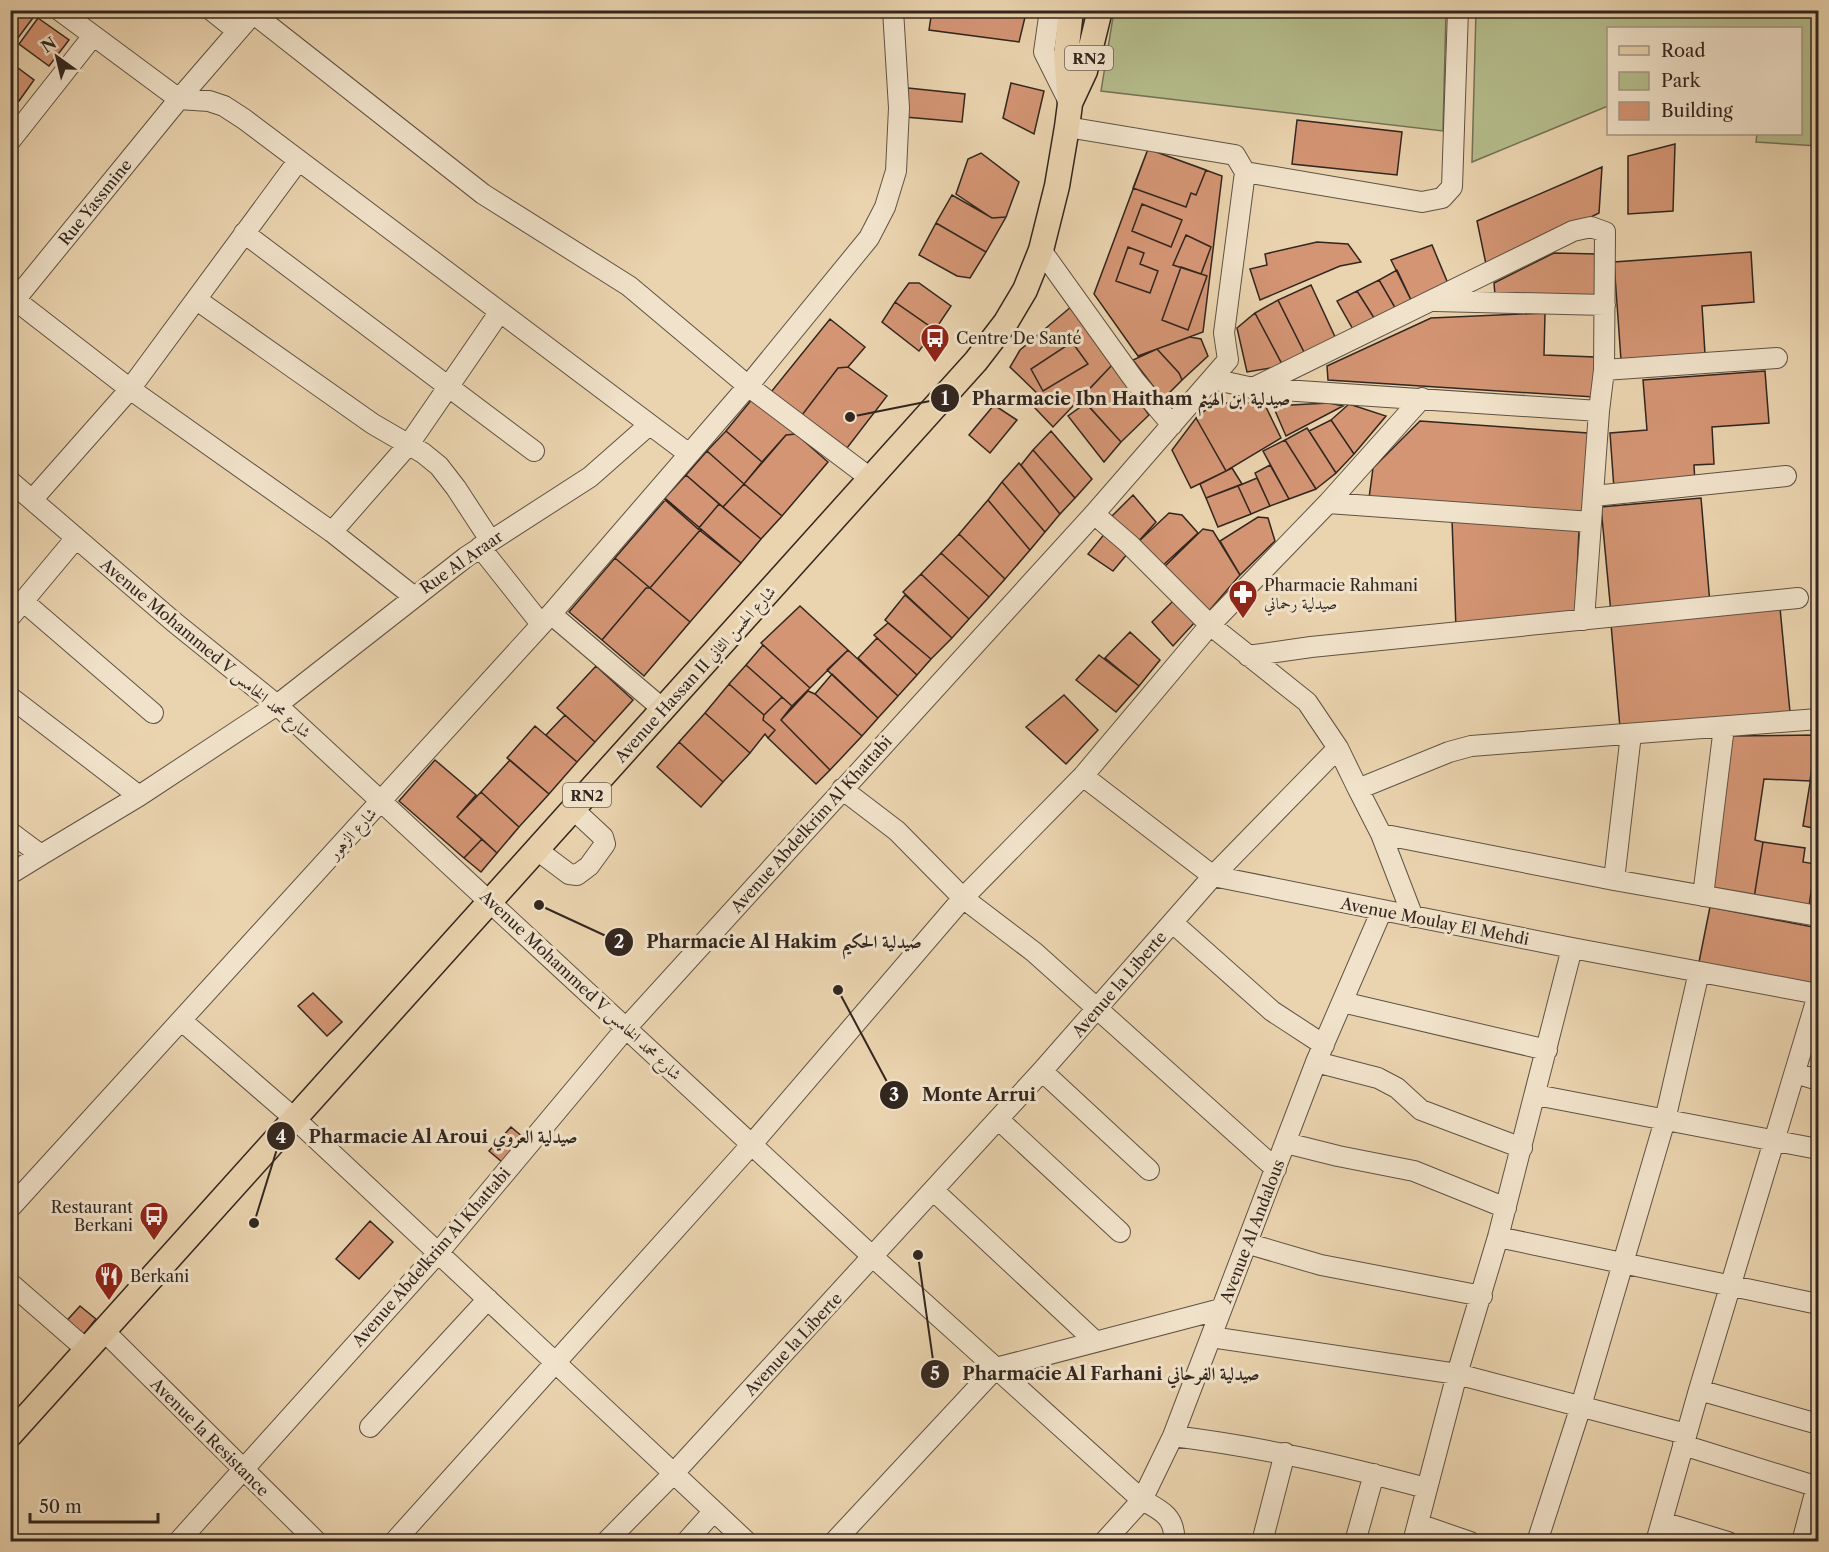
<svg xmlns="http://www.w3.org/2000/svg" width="1829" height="1552" viewBox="0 0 1829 1552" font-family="'Libre Caslon Text',Amiri,serif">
<rect width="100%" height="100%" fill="#ead4af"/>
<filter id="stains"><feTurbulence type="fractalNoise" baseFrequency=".00333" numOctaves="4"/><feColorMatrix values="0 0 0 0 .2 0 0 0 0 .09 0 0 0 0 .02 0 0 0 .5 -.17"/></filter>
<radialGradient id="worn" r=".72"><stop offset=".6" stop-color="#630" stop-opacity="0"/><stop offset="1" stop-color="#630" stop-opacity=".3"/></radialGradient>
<!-- green -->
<path fill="#b5bd8c" stroke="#747256" stroke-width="1.5" d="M1114,11H1446L1443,131L1101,91Z
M1476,11H1818V146L1756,142L1757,134H1800V28H1608V106L1472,162Z"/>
<!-- building -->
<path fill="#d49574" stroke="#32261f" stroke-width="1.5" d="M10,10H29L35,15L15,42L10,38Z
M932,10H1010L1026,13L1019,42L929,30Z
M38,18L69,40L49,66L19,44Z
M10,62L34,80L19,101L10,96Z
M1011,83L1044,91L1034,134L1003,118Z
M908,88L965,94L962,122L905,117Z
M1297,120L1402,132L1397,175L1292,164Z
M1675,144L1673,211L1628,214V156Z
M1148,149L1222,176L1203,332L1138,356L1094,294Z
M1148,149L1206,170L1196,195L1191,193L1186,207L1133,188Z
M981,153L1019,182L1006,217L992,218L956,194L968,159Z
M1602,167L1599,213L1487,269L1477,221Z
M952,195L992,218L1006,217L986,252L936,223Z
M1142,204L1182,220L1171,247L1132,231Z
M936,223L986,252L970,278L957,276L919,255Z
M1186,235L1211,247L1201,274L1173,265Z
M1317,242L1348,244L1361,262L1340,266L1260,300L1250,269L1267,265L1265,254Z
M1432,245L1449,286L1413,304L1391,260Z
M1128,247L1144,253L1140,264L1158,271L1150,293L1116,281Z
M1751,252L1754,302L1702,306L1705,354L1621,360L1614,262Z
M1554,253L1597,254L1595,300L1495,295L1494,283Z
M1181,267L1207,276L1188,330L1162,320Z
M1397,270L1413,304L1397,311L1379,280Z
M1379,280L1397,311L1376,321L1357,291Z
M909,283H919L951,306L935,330L895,302Z
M1311,285L1336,339L1305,354L1278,300Z
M1357,291L1376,321L1354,331L1337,301Z
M1278,300L1305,354L1283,366L1255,313Z
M895,302L935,330L919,351L882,322Z
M1072,306L1113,364L1053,427L1035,408L1044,400L1010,367L1020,350Z
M1255,313L1283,366L1247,372L1237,328Z
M1545,313L1544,355L1595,357L1594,397L1328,380L1327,366L1431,318Z
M830,319L865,347L848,367L838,368L802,415L771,392Z
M1190,337L1201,339L1208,356L1182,380L1179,373L1157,349Z
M1072,342L1088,364L1043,391L1031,369Z
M1157,349L1179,373L1182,380L1163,399L1133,360Z
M1113,364L1149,415L1121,442L1081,398Z
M848,367L887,396L847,448L802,415L838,368Z
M1765,371L1769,423L1712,427L1714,464L1694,465L1695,483L1614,489L1610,433L1647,430L1643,380Z
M753,398L796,434L786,435L762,462L726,431Z
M1086,403L1121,442L1104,462L1068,416Z
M1214,403H1264L1281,438L1226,471L1196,418Z
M1329,403L1343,406L1286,436L1273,406Z
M1349,404L1386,416L1354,454L1331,420Z
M994,405L1017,420L990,453L969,435Z
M1196,418L1226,471L1191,488L1172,450Z
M1331,420L1354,454L1336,473L1309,431Z
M1420,421L1588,433L1584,514L1369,498L1373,468Z
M1307,428L1336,473L1316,489L1285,440Z
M726,431L762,462L744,484L707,451Z
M1051,431L1092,479L1075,498L1033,450Z
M796,434L828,462L782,516L744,484L786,435Z
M1285,440L1316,489L1289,499L1263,451Z
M1033,450L1075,498L1060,514L1021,465Z
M707,451L744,484L723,507L686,475Z
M1019,463L1060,514L1045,532L1002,482Z
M1270,465L1289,499L1270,506L1255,473Z
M1232,468L1242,484L1206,498L1200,484Z
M686,475L719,504L698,529L664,499Z
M1257,478L1270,506L1251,514L1238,486Z
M1002,482L1045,532L1030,550L988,500Z
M744,484L782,516L761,539L723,507Z
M1238,486L1251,514L1218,527L1206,498Z
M1133,495L1156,522L1136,544L1111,517Z
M1701,498L1710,604L1611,613L1601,507Z
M666,499L701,529L650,588L615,558Z
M988,500L1030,550L1005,579L959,534Z
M719,504L761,539L741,563L698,529Z
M1169,513L1182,515L1198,533L1159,569L1136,544Z
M1258,517L1268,518L1275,541L1240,575L1220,541Z
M1452,520L1579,530L1575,616L1456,629Z
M701,529L741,563L690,622L650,588Z
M1203,529L1213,531L1240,575L1208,612L1161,570Z
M1106,532L1128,553L1113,571L1088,554Z
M959,534L1005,579L989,597L941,553Z
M941,553L989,597L969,619L921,574Z
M615,558L650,588H646L602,640L569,612Z
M921,574L969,619L952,638L903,592Z
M646,588H650L690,622L644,676L602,640Z
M905,595L952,638L931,659L885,620Z
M1174,600L1195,622L1173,646L1152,622Z
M800,606L848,650L810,688L761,643Z
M1780,608L1790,712L1620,728L1611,624Z
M888,623L931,659L917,675L874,635Z
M1130,632L1160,660L1139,686L1105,658Z
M877,638L917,675L898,696L858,658Z
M763,645L810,688L792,706L746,665Z
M848,650L898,696L878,718L827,670Z
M1099,655L1139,686L1116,712L1076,680Z
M746,665L782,697L764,715L729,684Z
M596,666L633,700L595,742L557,708Z
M832,674L878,718L862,736L815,694Z
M729,684L764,715L763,720L775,730L768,738L765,734L750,753L705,713Z
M808,691L815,694L862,736L830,770L781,720Z
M1064,695L1098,730L1066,764L1026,727Z
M782,697L792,706L781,720L830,770L816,784L768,738L775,730L763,720L764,715Z
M705,713L750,753L723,782L679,742Z
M565,715L595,742L577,762L546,735Z
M535,726L577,762L549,794L507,758Z
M1818,734V829L1803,826Z
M1816,735L1810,781L1764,779L1755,840L1763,842L1754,898L1709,889L1728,736Z
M679,742L723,782L701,807L657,767Z
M435,760L476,795L457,817L482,839L464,858L399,801Z
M510,760L549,794L519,827L481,792Z
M481,792L519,827L497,853L457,817Z
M482,839L497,853L481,872L464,858Z
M1763,842L1805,848L1803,862L1815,864L1809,906L1754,898Z
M1710,907L1818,928V986L1699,962Z
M313,993L342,1022L327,1036L298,1006Z
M511,1127L524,1138L502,1162L489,1151Z
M370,1221L393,1242L359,1279L336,1259Z
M80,1306L96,1319L79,1340L62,1326Z"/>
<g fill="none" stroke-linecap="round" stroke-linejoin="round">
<!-- minor casing -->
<g stroke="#605243" stroke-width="22">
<path id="minor" d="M59,10L179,99L209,101L224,106L244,119L689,454
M211,10L236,30
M1050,10L1044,52L1067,98
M254,14L483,194L629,286L748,386L870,478
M1067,127L1235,155L1245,172L1422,202L1442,198L1452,187L1458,10
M10,141L93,36
M244,233L534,451
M1041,250L1135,381L1172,425
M10,296L130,389L332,532L413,596
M197,300L373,424L423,453L439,466L456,488L490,540
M1435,301L1605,305
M10,306L179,99L256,10
M1604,370L1777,358
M1212,379L1253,388L1599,411
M1253,388L1573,231L1591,227L1605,232L1604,370L1599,411L1584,620
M10,481L174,622L277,705L873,1257L1142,1500C1161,1510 1176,1517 1174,1542
M1594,496L1786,476
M32,500L130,389L298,161
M1328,503L1591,522
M332,532L409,444L499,313
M480,547L541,624
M24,602L153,713
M551,614L664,710
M10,617L76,538
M1248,656L1311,647L1798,598
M10,697L139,796
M1338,748L1358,789L1449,752L1471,746L1818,719
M1083,776L1213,876L1572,948L1818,994
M842,789L897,831L963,898L1034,952L1276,1169
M1358,789L1381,834L1614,880L1818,916
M10,832L41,855L139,796L277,705L466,557L590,477L649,425
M1381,834L1413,917
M537,850L569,874L577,875L589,866L605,844L603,837L574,810
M10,874L41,855
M1614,880L1631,734
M1703,896L1724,727
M1173,923L1272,1011L1324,1045
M1342,1002L1547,1050
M182,1021L294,1118L747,1542
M1316,1062L1378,1078L1397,1088L1421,1110L1522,1148
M1042,1071L1149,1170
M1795,1073L1818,1080
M1536,1095L1818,1149
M998,1119L1120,1232
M1286,1143L1338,1156L1414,1171L1506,1208
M933,1190L1096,1342
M10,1208L551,614L748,386L869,238L885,207L896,171L899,108L893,10
M1498,1237L1818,1304
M1249,1244L1321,1265L1482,1296
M10,1283L87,1350
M104,1331L317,1542
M1211,1337L1457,1374L1686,1434
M1699,1390L1818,1424
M370,1427L488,1299
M1173,1436C1262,1447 1340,1465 1426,1488
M1683,1445L1818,1487
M1662,1522L1728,1542
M1418,1524L1470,1542
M178,1542L438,1253L627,1027L1094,514L1228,360L1224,333L1245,172
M394,1542L752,1144L963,898L1083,776L1210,625L1328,503L1422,398
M606,1542L673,1474L1042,1071L1213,876L1338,748L1307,702L1210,625L1129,544L1094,514
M686,1542L714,1511
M834,1542L996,1368L1221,1309
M1104,1542L1142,1500L1173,1436L1316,1062L1382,910
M1262,1542L1285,1453
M1355,1542L1374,1474
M1413,1542L1457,1374L1498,1237L1572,948
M1537,1542L1581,1406L1665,1120L1699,972
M1656,1542L1699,1390L1818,995
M1802,1542L1818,1482"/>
</g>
<!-- major casing -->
<g stroke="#32261f" stroke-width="27">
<path id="major" d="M1071,101L1085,71L1100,10
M10,1435L976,361L1006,322L1025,290L1041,250L1057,186L1067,127L1070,104L1066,55L1071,10"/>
</g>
<!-- minor -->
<use href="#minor" stroke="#f1e3cb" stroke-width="20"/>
<!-- major -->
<use href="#major" stroke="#ead4af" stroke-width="24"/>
</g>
<!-- icons -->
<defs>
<g id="bus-pin" transform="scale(1.5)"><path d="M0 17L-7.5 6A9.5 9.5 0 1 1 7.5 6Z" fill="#8f2418" stroke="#f1e3cb"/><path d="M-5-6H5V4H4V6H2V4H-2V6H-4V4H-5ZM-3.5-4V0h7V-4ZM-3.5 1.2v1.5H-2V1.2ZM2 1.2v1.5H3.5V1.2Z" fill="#fff"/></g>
<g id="pharmacy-pin" transform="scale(1.5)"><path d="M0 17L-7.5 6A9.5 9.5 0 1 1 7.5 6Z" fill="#8f2418" stroke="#f1e3cb"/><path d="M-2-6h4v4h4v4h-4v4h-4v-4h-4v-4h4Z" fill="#fff"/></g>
<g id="restaurant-pin" transform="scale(1.5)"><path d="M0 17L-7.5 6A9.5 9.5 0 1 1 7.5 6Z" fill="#8f2418" stroke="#f1e3cb"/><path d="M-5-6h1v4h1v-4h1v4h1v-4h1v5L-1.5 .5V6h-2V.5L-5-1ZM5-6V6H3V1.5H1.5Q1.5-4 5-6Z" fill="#fff"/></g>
</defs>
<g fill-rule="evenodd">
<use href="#bus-pin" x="935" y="338"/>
<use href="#pharmacy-pin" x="1243" y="594"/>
<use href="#bus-pin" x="154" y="1216"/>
<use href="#restaurant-pin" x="109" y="1276"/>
</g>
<g text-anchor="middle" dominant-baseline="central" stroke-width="6" stroke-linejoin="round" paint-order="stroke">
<!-- shield labels -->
<g fill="#f1e3cb" stroke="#6b5f53" stroke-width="1.5">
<rect x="1065" y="46" width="48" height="24" rx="4.5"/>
<rect x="563" y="783" width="48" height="24" rx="4.5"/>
</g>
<g font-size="15" font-weight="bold" fill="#32261f">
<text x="1089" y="58">RN2</text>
<text x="587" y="795">RN2</text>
</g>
<!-- street labels -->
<g font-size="16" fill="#32261f" stroke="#f1e3cb">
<text transform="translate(95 202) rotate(-51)">Rue Yassmine</text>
<text transform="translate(461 562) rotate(-35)">Rue Al Araar</text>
<text transform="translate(206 648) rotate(40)">Avenue Mohammed V شارع محمد الخامس</text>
<text transform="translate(695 674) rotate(-48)">Avenue Hassan II شارع الحسن الثاني</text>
<text transform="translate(811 824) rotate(-48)">Avenue Abdelkrim Al Khattabi</text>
<text transform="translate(352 833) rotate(-48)">شارع الزهور</text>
<text transform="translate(1435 921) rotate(11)">Avenue Moulay El Mehdi</text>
<text transform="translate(1119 984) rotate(-49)">Avenue la Liberte</text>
<text transform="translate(581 985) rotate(43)">Avenue Mohammed V شارع محمد الخامس</text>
<text transform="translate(1252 1231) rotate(-69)">Avenue Al Andalous</text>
<text transform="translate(431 1257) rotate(-49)">Avenue Abdelkrim Al Khattabi</text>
<text transform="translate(793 1344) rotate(-47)">Avenue la Liberte</text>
<text transform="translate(210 1437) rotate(45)">Avenue la Resistance</text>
</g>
<!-- poi labels -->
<g font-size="16" fill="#32261f" stroke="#f1e3cb" text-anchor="start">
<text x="956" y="338">Centre De Santé</text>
<text x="1264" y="585">Pharmacie Rahmani<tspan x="1264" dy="18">صيدلية رحماني</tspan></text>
<text x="133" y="1207" text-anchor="end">Restaurant<tspan x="133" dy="18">Berkani</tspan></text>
<text x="130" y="1276">Berkani</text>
</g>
</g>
<!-- callouts -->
<path fill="none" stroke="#32261f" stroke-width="2" d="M850 417L945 398M539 905L619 942M838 990L894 1095M254 1223L281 1136M918 1255L935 1374"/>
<g fill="#32261f" stroke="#f1e3cb" stroke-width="2">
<circle cx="850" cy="417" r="6"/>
<circle cx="539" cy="905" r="6"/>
<circle cx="838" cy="990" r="6"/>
<circle cx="254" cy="1223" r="6"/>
<circle cx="918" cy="1255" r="6"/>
<circle cx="945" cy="398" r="15"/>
<circle cx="619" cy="942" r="15"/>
<circle cx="894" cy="1095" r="15"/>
<circle cx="281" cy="1136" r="15"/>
<circle cx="935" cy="1374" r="15"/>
</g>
<g font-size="18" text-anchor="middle" font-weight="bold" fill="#fff">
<text x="945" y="405">1</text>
<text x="619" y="948">2</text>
<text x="894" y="1101">3</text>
<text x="281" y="1143">4</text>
<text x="935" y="1380">5</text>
</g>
<g font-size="18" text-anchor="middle" font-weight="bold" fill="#32261f" stroke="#f1e3cb" stroke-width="6" stroke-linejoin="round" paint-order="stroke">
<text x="1131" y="405">Pharmacie Ibn Haitham صيدلية ابن الهيثم</text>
<text x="784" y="948">Pharmacie Al Hakim صيدلية الحكيم</text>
<text x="979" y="1101">Monte Arrui</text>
<text x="443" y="1143">Pharmacie Al Aroui صيدلية العروي</text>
<text x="1111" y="1380">Pharmacie Al Farhani صيدلية الفرحاني</text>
</g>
<!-- margin -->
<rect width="1829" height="1552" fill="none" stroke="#ead4af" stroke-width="36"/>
<rect x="12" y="12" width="1805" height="1528" fill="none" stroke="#32261f" stroke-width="3"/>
<rect x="18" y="18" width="1793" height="1516" fill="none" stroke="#32261f" stroke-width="1.5"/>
<!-- legend -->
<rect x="1607" y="27" width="195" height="108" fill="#f1e3cb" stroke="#a59786" stroke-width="1.5"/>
<rect x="1619" y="46" width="30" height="9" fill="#ead4af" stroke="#a59786" stroke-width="1.5"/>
<text x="1661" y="57" font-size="18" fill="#32261f">Road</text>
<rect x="1619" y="72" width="30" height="18" fill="#b5bd8c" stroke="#a59786" stroke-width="1.5"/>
<text x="1661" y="87" font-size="18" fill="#32261f">Park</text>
<rect x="1619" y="102" width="30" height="18" fill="#d49574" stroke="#a59786" stroke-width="1.5"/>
<text x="1661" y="117" font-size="18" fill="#32261f">Building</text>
<!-- north arrow -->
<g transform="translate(57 57) rotate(326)" stroke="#f1e3cb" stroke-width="4.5" paint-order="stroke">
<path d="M0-4.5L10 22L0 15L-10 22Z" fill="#32261f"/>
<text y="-9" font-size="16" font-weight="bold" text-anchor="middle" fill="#32261f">N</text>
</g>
<!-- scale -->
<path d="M30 1513v9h128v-9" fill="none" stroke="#32261f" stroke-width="3"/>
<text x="39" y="1513" font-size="18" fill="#32261f" stroke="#f1e3cb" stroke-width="4.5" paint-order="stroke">50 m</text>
<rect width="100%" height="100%" filter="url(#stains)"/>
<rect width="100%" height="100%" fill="url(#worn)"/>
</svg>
